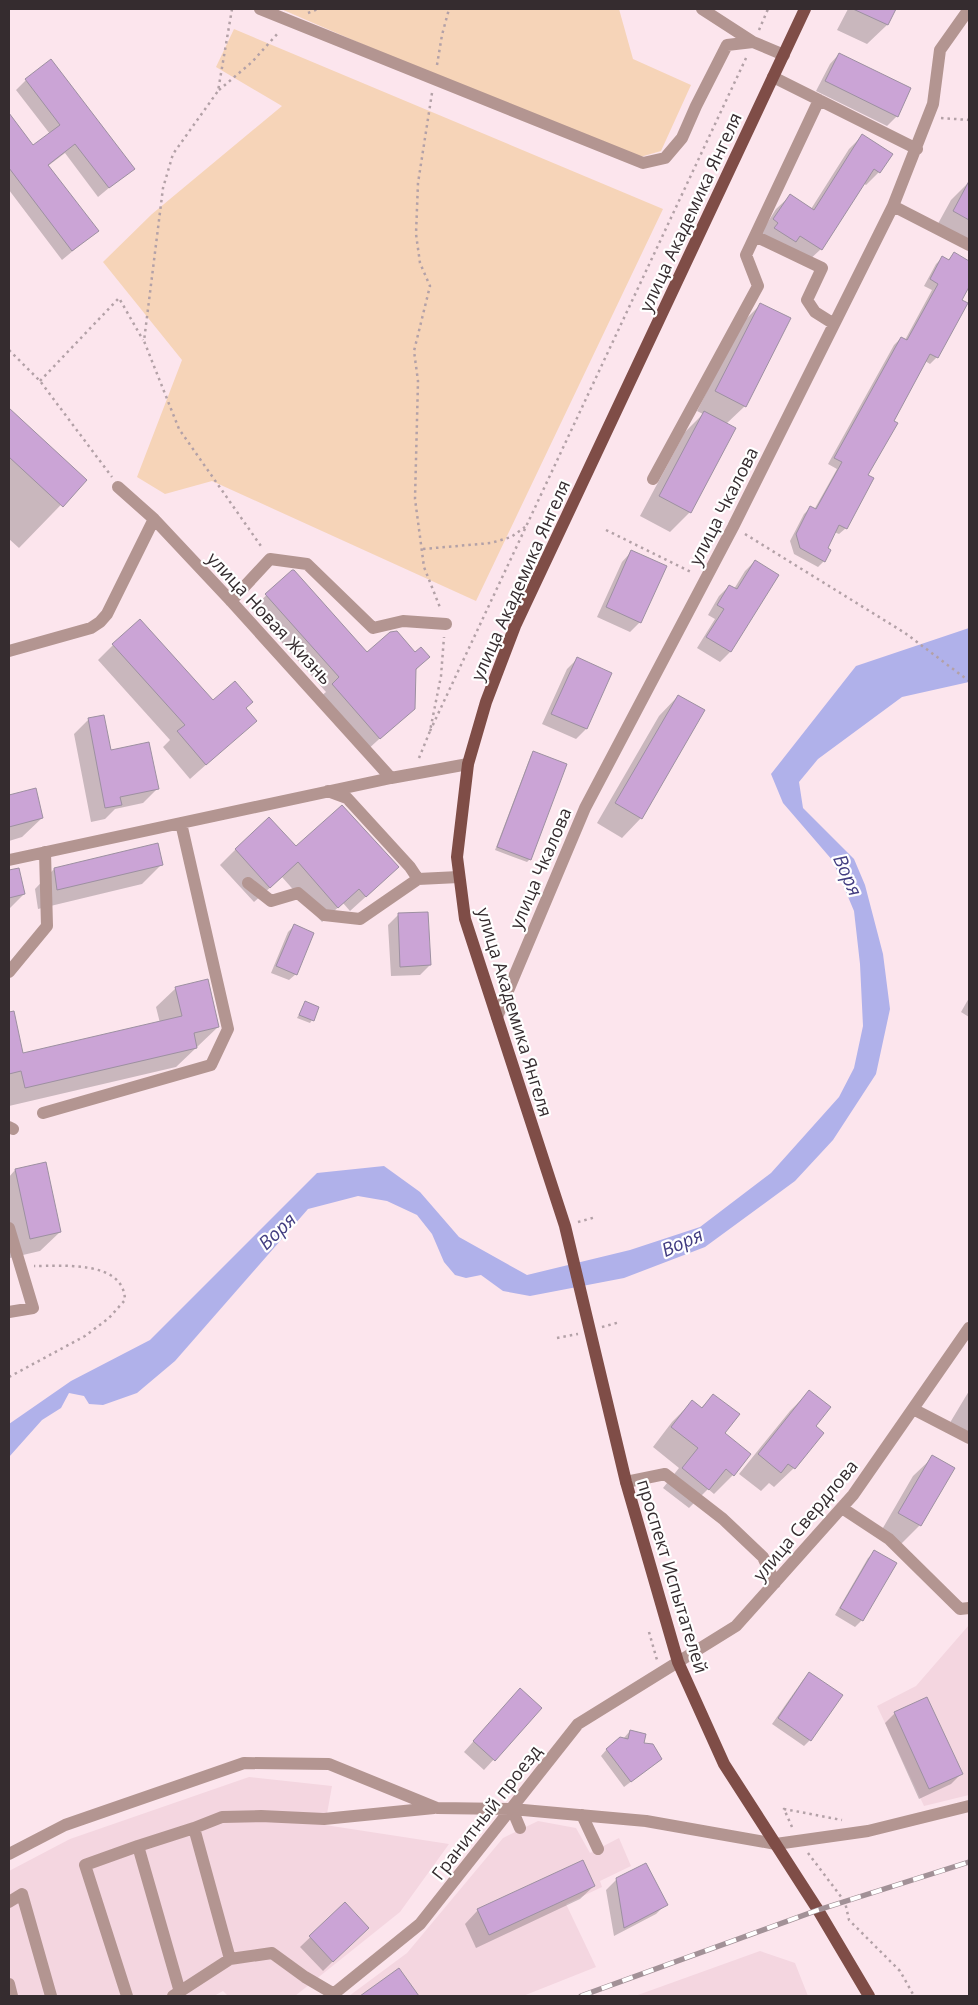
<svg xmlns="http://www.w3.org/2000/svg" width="978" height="2005" viewBox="0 0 978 2005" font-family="'Open Sans',sans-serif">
<rect width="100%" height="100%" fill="#fce5ed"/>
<!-- built -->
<path fill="#f4d6e0" d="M969,1625V1795L924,1806L877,1706L916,1686Z
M249,1777L332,1786L325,1825L449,1844L400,1912L295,1996H228L223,1991L214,1996H9V1871L70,1839Z
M538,1821L576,1828L590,1853L619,1838L631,1866L600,1881L602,1887L566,1904L596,1967L523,1996H349L407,1953L503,1838Z
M760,1951L795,1963L808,1996H635Z"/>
<!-- green -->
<path fill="#f6d4b8" d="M281,9H619L633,59L691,85L661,151L630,160Z
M234,29L663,209L476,601L212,481L165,494L137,477L182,360L103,262L152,214L282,106L216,67Z"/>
<!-- water -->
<path fill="#b0b1ea" d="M969,628V682L902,697L818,759L799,782L803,808L854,859L865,885L883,954L890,1009L876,1074L833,1140L795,1181L705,1247L624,1278L530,1296L503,1291L481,1275L466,1278L455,1275L444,1262L432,1234L417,1215L387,1201L358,1196L308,1209L175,1361L137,1393L103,1405L89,1404L84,1396L69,1393L61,1408L42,1420L9,1457V1424L71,1381L150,1340L317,1173L384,1166L420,1192L459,1237L527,1275L630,1250L700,1227L771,1173L839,1097L854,1068L863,1026L860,964L854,911L833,861L783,803L771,774L856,666Z"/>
<!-- shadow -->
<path fill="#0003" d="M848,9H895L887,25L867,44L837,30Z
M839,54L897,116L887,126L816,91L830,64Z
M26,80L133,168L98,197L65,153L48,166L97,231L62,260L9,190V115L33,147L50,134L16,90Z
M862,136L879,172L866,185L863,183L821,249L807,262L761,233L776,209L790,196L811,209L849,149Z
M969,182V250L934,231L951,200Z
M954,254L969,262V286L960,301L966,304L937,357L930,364L925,361L892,421L867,476L846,528L839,534L834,532L826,549L824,561L818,567L794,554L790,541L804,514L810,508L814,510L837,469L828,464L894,345L901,338L905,340L932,290L924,286L936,264L942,258L947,261Z
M761,304L745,406L726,424L734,428L690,512L670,532L640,516L685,432L703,414L697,411L741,324Z
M12,413L85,480L19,548L9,539V417Z
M631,552L640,622L630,632L597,617L622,562Z
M755,561L777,575L730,652L720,662L697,648L715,619L708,615L719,596L729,586L734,589L745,571Z
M292,571L367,654L415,653L428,657L415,671L413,708L365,752L319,698L326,692L252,609Z
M113,645L213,702L244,708L255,721L190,779L163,747L170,740L98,660Z
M577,659L611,674L586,729L576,739L542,724L567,669Z
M678,696L641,818L622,838L597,823L659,716Z
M89,719L110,751L158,788L143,803L115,809L105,819L91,822L74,734Z
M534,753L530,859L527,862L495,850L531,755Z
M35,790L42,818L22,837L9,841V796Z
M295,848L382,882L350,911L343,903L322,922L282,877L254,902L220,865L236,849Z
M161,865L142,884L38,909L35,889L54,869Z
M18,869L24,894L9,909V871Z
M398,915L430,965L420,975L391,976L388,925Z
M294,926L296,974L289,980L271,973L288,932Z
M176,988L218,1027L176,1067L9,1106V1026L16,1025L22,1055L160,1023L156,1007Z
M969,998V1017L961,1012Z
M305,1003L312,1020L310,1023L297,1018Z
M15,1170L60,1232L40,1251L10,1258L9,1250V1177Z
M969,1391V1437L948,1426Z
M809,1392L814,1427L794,1468L774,1487L769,1483L761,1491L739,1474L790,1411Z
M713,1396L733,1475L714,1494L708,1489L689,1508L663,1488L679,1468L653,1447L672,1422L692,1402L700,1409Z
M933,1457L920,1525L900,1545L880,1533L913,1476Z
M875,1552L862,1620L855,1627L835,1615L868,1558Z
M809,1673L810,1740L804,1746L772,1724L803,1680Z
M510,1700L541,1708L484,1770L464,1752Z
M895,1713L961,1774L951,1784L919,1799L885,1723Z
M630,1731L661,1759L624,1787L601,1756L607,1749L623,1739Z
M616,1880L666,1904L656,1914L614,1936L606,1890Z
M594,1886L580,1899L476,1948L465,1924L478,1910Z
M345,1904L367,1928L323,1971L300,1947Z
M399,1970L418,1996H362Z"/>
<!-- building -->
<path fill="#cba4d6" stroke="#9d90a1" d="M853,9H896L888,25Z
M839,53L911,88L898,117L825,81Z
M51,59L135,169L109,188L75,144L48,165L99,231L72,251L9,168V113L33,145L60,125L25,79Z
M862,134L893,154L880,173L874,169L822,250L800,236L796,242L774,228L778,223L773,219L790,194L814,210Z
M969,181V220L953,211Z
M954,252L969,261V287L962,300L968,303L938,358L930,354L894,421L898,423L868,475L874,478L847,529L839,525L828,548L831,550L825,562L800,548L796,534L810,506L816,509L842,462L834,458L901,337L907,340L938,284L930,279L942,256L949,260Z
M760,303L791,318L746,407L715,391Z
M9,408L87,480L63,507L9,457Z
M704,411L736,428L691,513L659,496Z
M631,550L667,566L641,623L606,607Z
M755,560L779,575L731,652L706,637L724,609L717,605L729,585L737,589Z
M292,570H294L367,652L390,632L397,631L415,652L421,647L430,657L416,669L415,709L380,739L332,684L339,677L265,594Z
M140,619L213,700L235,681L253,702L246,708L257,721L206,765L177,731L185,725L112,644Z
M577,657L612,673L587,729L551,714Z
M678,695L705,710L642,819L615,803Z
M104,715L111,750L149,742L159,789L120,797L122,805L105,808L88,718Z
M533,751L567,764L531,860L497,847Z
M36,788L43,818L9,827V795Z
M342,805L399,867L366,897L359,889L338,908L298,862L270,888L235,849L269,817L296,846Z
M158,843L163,865L57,890L54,868Z
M19,868L25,894L9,898V870Z
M428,912L431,965L400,967L398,913Z
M294,924L314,933L297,975L276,966Z
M208,979L219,1027L194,1033L197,1048L25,1088L21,1071L9,1074V1012L14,1011L23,1053L182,1016L175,987Z
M305,1001L319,1007L314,1021L299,1015Z
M46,1162L61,1232L30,1239L15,1169Z
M809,1390L831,1407L816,1426L824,1433L795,1469L788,1464L781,1473L758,1454Z
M713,1394L740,1414L725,1433L751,1454L734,1476L726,1469L709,1490L682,1468L698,1448L671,1427L692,1400L702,1408Z
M932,1455L955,1468L921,1526L898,1513Z
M874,1550L897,1563L863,1621L840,1608Z
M809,1672L843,1695L811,1741L778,1718Z
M520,1688L542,1708L495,1761L473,1741Z
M927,1697L963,1774L929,1789L894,1712Z
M630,1730L646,1734L644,1743L653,1744L662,1759L631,1782L606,1749L620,1737L628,1739Z
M583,1860L595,1886L489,1935L477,1909Z
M646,1863L668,1905L624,1928L616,1878Z
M345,1902L369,1928L333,1962L309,1936Z
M399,1968L419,1996H360Z"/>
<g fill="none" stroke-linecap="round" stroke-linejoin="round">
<!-- path -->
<path stroke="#b3a1a7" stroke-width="2.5" stroke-dasharray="2.5 4" stroke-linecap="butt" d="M232,9L218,91L173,154L163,188L144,341L179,429L263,549
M308,13L318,9
M759,30L768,9
M437,65L442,35L449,9
M219,90L252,62L279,32
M432,93L418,183L416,234L420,263L430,286L414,351L418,381L415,499L424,567L441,610
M941,118L969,120
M9,350L40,381L112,477
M40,381L119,298L143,340
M606,530L693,573
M745,534L905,633L969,681
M423,549L491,543L511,537L525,527
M430,731L747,56
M419,758L430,731L441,676L444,637
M578,1222L596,1217
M602,1327L620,1322
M557,1338L578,1334
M9,1377L85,1336L109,1318L125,1300C124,1260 62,1266 34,1266
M649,1632L657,1660
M792,1827L784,1809L842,1820
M808,1853L845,1902L849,1920L900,1971L914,1996"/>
<!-- minor -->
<path stroke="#b39591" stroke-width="12" d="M260,9L643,163L665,158L682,138L696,106L727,45L753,42
M702,9L753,42L784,55
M773,77L917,149
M893,206L969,245
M755,236L822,268L807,300L815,312L834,324
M653,479L758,286L746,255L819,100
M118,487L154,519L231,601L391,778L468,764
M231,601L270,559L307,564L373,628L403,621L446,624
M9,651L91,628L100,622L107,614L154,519
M328,791L347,798L410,867L418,879
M9,860L391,778
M248,883L271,901L298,893L324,915L360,919L418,879L459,877
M9,972L47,926L45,852
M497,1017L585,808L733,527L893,206L933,104L940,50L969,9
M43,1113L211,1065L228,1029L181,823
M9,1127L13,1129
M9,1228L33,1308L9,1312
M913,1409L969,1438
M626,1482L665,1474L723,1519L763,1557L775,1583
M842,1508L889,1539L960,1609L969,1608
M512,1809L520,1828
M582,1815L598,1849
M138,1846L194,1828
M9,1854L65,1825L244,1763L329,1764L437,1808L512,1809L646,1821L776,1844L868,1831L969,1806
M9,1902L22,1894L51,1996
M230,1959L194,1828L222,1817L261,1816L324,1819L434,1808
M9,1984L12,1996
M127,1996L85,1865L138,1846L180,1992
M173,1996L230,1959L272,1953L305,1977L334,1994
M331,1996L420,1924L578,1724L736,1626L853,1495L969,1328"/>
<!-- major -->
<path stroke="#7f4d47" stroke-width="12" d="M805,9L515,626L486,702L468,764L457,857L465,919L565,1226L626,1482L678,1662L724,1764L818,1910L869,1996"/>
<!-- rail casing -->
<g stroke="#a29197" stroke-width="5.5">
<path id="rail" d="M581,1996L818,1910L969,1862"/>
</g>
<!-- rail -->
<use href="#rail" stroke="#fff" stroke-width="4" stroke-dasharray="11" stroke-linecap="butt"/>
</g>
<g text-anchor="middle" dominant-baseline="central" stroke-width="4.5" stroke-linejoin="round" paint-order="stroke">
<!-- street labels -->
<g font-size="18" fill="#352c2f" stroke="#fff">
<text transform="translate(690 212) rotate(-65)">улица Академика Янгеля</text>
<text transform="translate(723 506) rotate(-63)">улица Чкалова</text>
<text transform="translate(520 580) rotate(-66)">улица Академика Янгеля</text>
<text transform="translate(270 618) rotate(47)">улица Новая Жизнь</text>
<text transform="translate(540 868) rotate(-67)">улица Чкалова</text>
<text transform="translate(515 1012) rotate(73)">улица Академика Янгеля</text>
<text transform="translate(805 1520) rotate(-50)">улица Свердлова</text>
<text transform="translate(673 1576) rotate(73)">проспект Испытателей</text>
<text transform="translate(486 1812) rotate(-52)">Гранитный проезд</text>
</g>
<!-- water labels -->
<g font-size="19" font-style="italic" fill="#423d81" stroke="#fff">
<text transform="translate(848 875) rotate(66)">Воря</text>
<text transform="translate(277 1231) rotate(-44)">Воря</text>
<text transform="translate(682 1242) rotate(-24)">Воря</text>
</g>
</g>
<!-- border -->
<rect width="978" height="2005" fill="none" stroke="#352c2f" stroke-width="20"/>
</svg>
